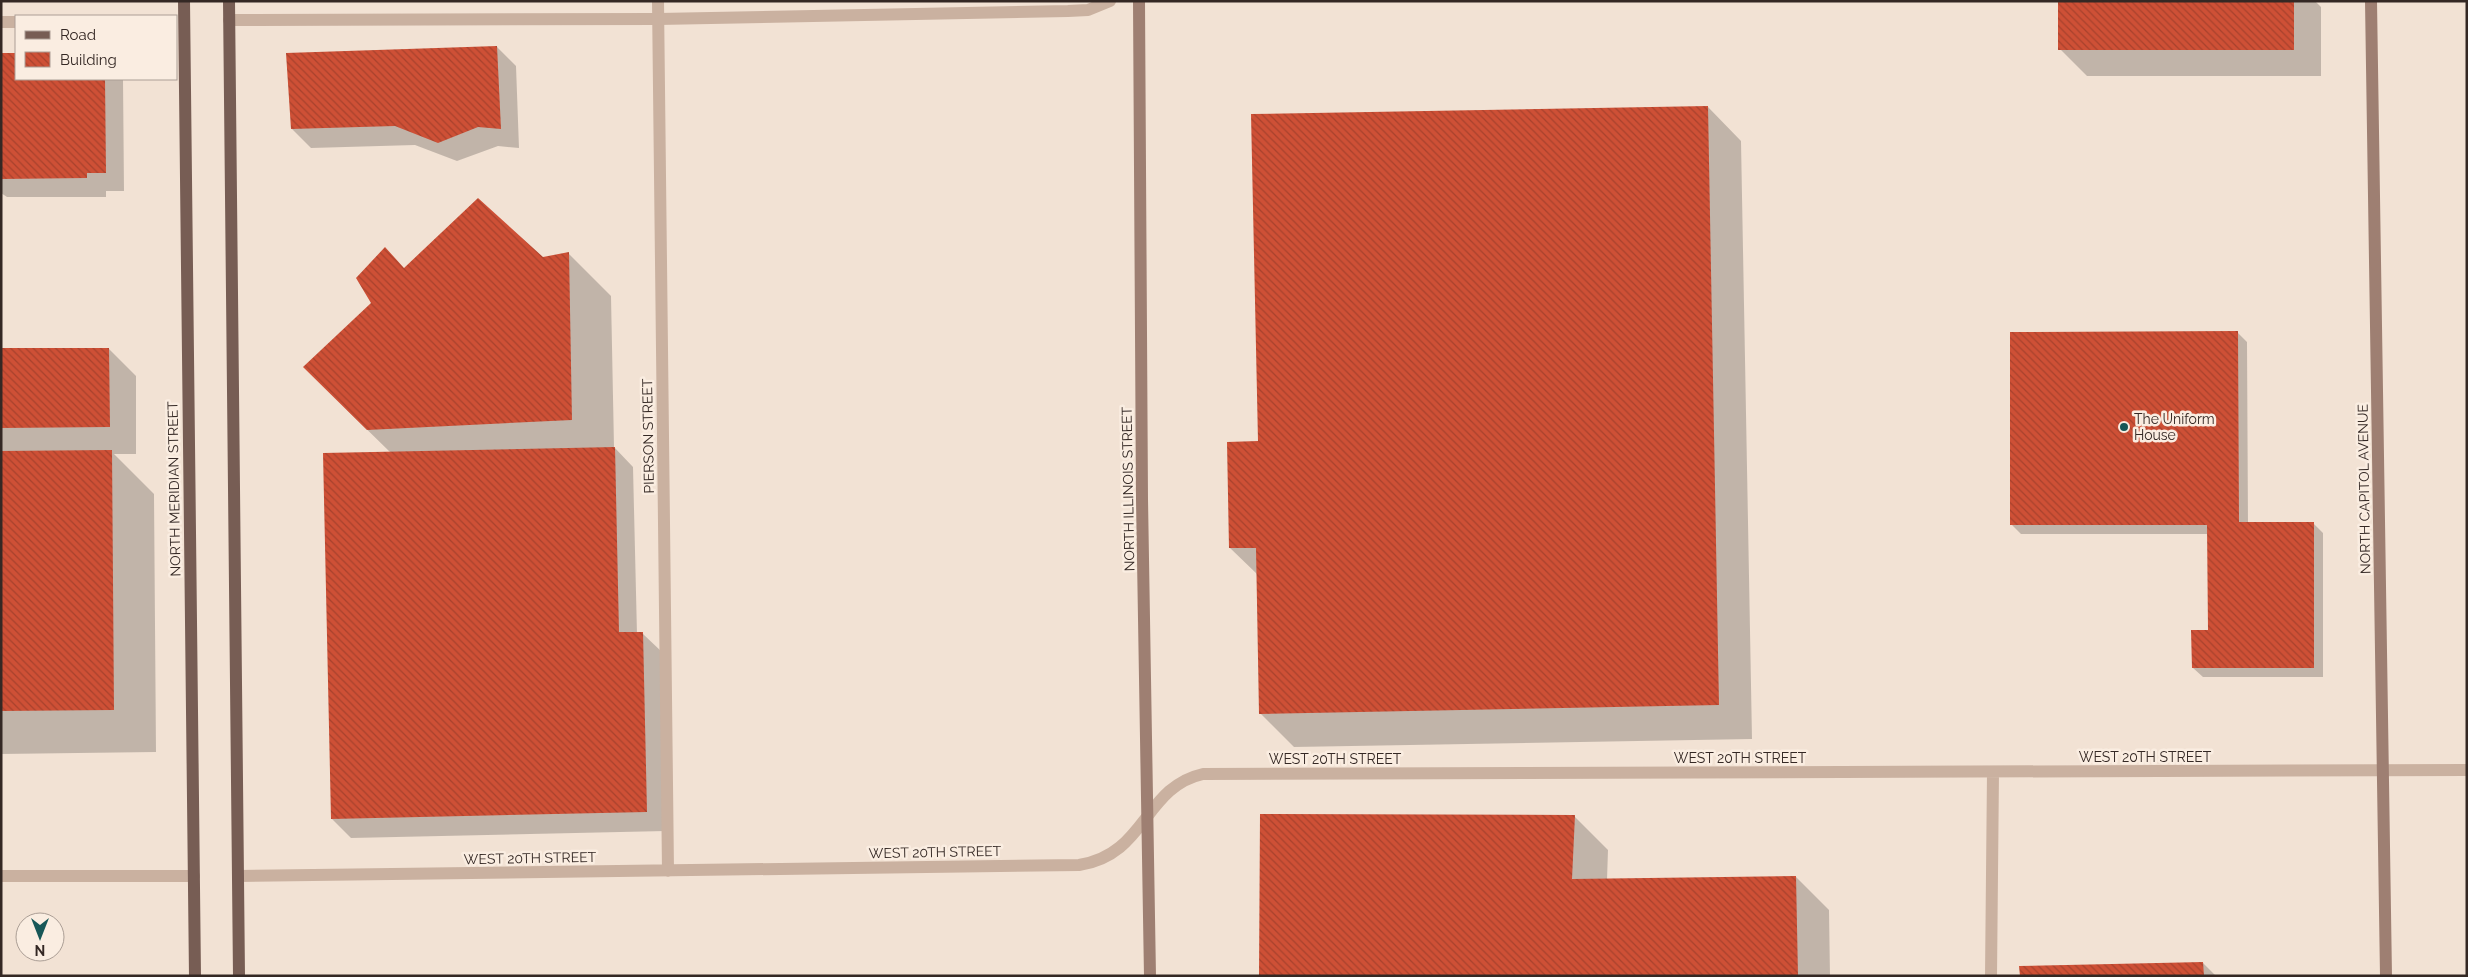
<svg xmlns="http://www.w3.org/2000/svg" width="2468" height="977" viewBox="0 0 2468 977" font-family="Raleway,sans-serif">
<defs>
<pattern id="building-back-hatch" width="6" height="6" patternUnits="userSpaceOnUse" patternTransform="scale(1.25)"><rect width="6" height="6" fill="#ce5036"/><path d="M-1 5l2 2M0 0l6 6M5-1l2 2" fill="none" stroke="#a8422d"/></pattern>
</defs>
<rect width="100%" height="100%" fill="#f2e2d4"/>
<!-- shadow -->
<path fill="#0003" d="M2060,1H2315L2321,7V76H2087L2060,49Z
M497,47L516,66L519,148L498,146L457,161L415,145L311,148L292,129Z
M16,54V79H123L124,191H106V197H7L1,193V55Z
M1708,107L1741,141L1752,739L1294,747L1260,713L1258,575L1230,548Z
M568,253L611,296L614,447L633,467L637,634H643L662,652L666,831L351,838L332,819L391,453L347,410L373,303L404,269L543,258Z
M2238,333L2247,342L2248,524L2313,523L2323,533V677H2203L2193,668L2209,631V534H2021L2012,525Z
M109,349L136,376V454H114L154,494L156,752L1,754V350Z
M1574,816L1608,850L1607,880L1796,877L1829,910L1830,976H1260Z
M2203,963L2216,976H2021Z"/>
<!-- building -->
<path fill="url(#building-back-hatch)" d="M2058,1H2294V50H2058Z
M497,46L501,129L478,127L438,143L395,126L291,129L286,53Z
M1,53H16V79H105L106,173H87V178L1,179Z
M1708,106L1719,705L1259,714L1256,548H1229L1227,442L1258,441L1251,114Z
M478,198L543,257L569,252L572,420L367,430L303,367L371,303L356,278L385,247L404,268Z
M2238,331L2239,522H2314V668H2192L2191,630H2208L2207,525H2010V332Z
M1,348H109L110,427L1,428Z
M615,447L619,632H643L647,812L331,819L323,453Z
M112,450L114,710L1,711V451Z
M1260,814L1575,815L1572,879L1796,876L1798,976H1259Z
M2203,962L2204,976H2020L2019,966Z"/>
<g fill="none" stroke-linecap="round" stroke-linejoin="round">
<!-- service -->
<path stroke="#cab1a0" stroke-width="12" d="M658,1L668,871
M1,22H16
M1,876H194
M238,876L1079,865C1146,855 1144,787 1203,774L2467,770
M1991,976L1993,772"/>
<!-- minor -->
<path stroke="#cab1a0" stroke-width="12" d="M229,20L658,19L1068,11L1088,10L1110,1"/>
<!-- secondary -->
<path stroke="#9e7f72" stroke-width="12" d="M1139,1L1142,499L1150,976
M2371,1L2386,976"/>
<!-- primary -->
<path stroke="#775d54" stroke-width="12" d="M184,1L195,976
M229,1L239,976"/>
</g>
<!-- markers -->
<circle fill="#175757" stroke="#faede1" stroke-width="2" cx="2124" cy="427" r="5"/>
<g text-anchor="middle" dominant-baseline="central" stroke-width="5" stroke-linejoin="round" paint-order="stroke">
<!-- poi labels -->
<g font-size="14" fill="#342824" stroke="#faede1" text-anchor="start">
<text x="2134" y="419">The Uniform<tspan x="2134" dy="16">House</tspan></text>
</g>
<!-- street labels -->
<g font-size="14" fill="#342824" stroke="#faede1">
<text transform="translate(648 436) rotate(-91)">PIERSON STREET</text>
<text transform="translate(174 489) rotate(-91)">NORTH MERIDIAN STREET</text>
<text transform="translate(1128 489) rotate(-91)">NORTH ILLINOIS STREET</text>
<text transform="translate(2364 489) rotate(-91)">NORTH CAPITOL AVENUE</text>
<text x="2145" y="757">WEST 20TH STREET</text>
<text x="1740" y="758">WEST 20TH STREET</text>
<text x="1335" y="759">WEST 20TH STREET</text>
<text transform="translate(935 852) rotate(-1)">WEST 20TH STREET</text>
<text transform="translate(530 858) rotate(-1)">WEST 20TH STREET</text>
</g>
</g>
<!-- border -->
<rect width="2468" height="977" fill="none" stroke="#342824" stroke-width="5"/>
<!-- legend -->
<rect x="15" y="15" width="162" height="65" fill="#faede1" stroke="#ab9e95"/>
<rect x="25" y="31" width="25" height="8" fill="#775d54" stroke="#ab9e95"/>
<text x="60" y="40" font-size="15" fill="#342824">Road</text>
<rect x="25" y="52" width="25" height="15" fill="url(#building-back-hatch)" stroke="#ab9e95"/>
<text x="60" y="65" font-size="15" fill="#342824">Building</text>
<!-- north arrow -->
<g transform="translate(40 937) rotate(180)"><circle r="24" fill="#faede1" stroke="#ab9e95"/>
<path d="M0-4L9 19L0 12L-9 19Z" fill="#175757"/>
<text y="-8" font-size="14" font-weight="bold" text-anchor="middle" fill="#342824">N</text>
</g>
</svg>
